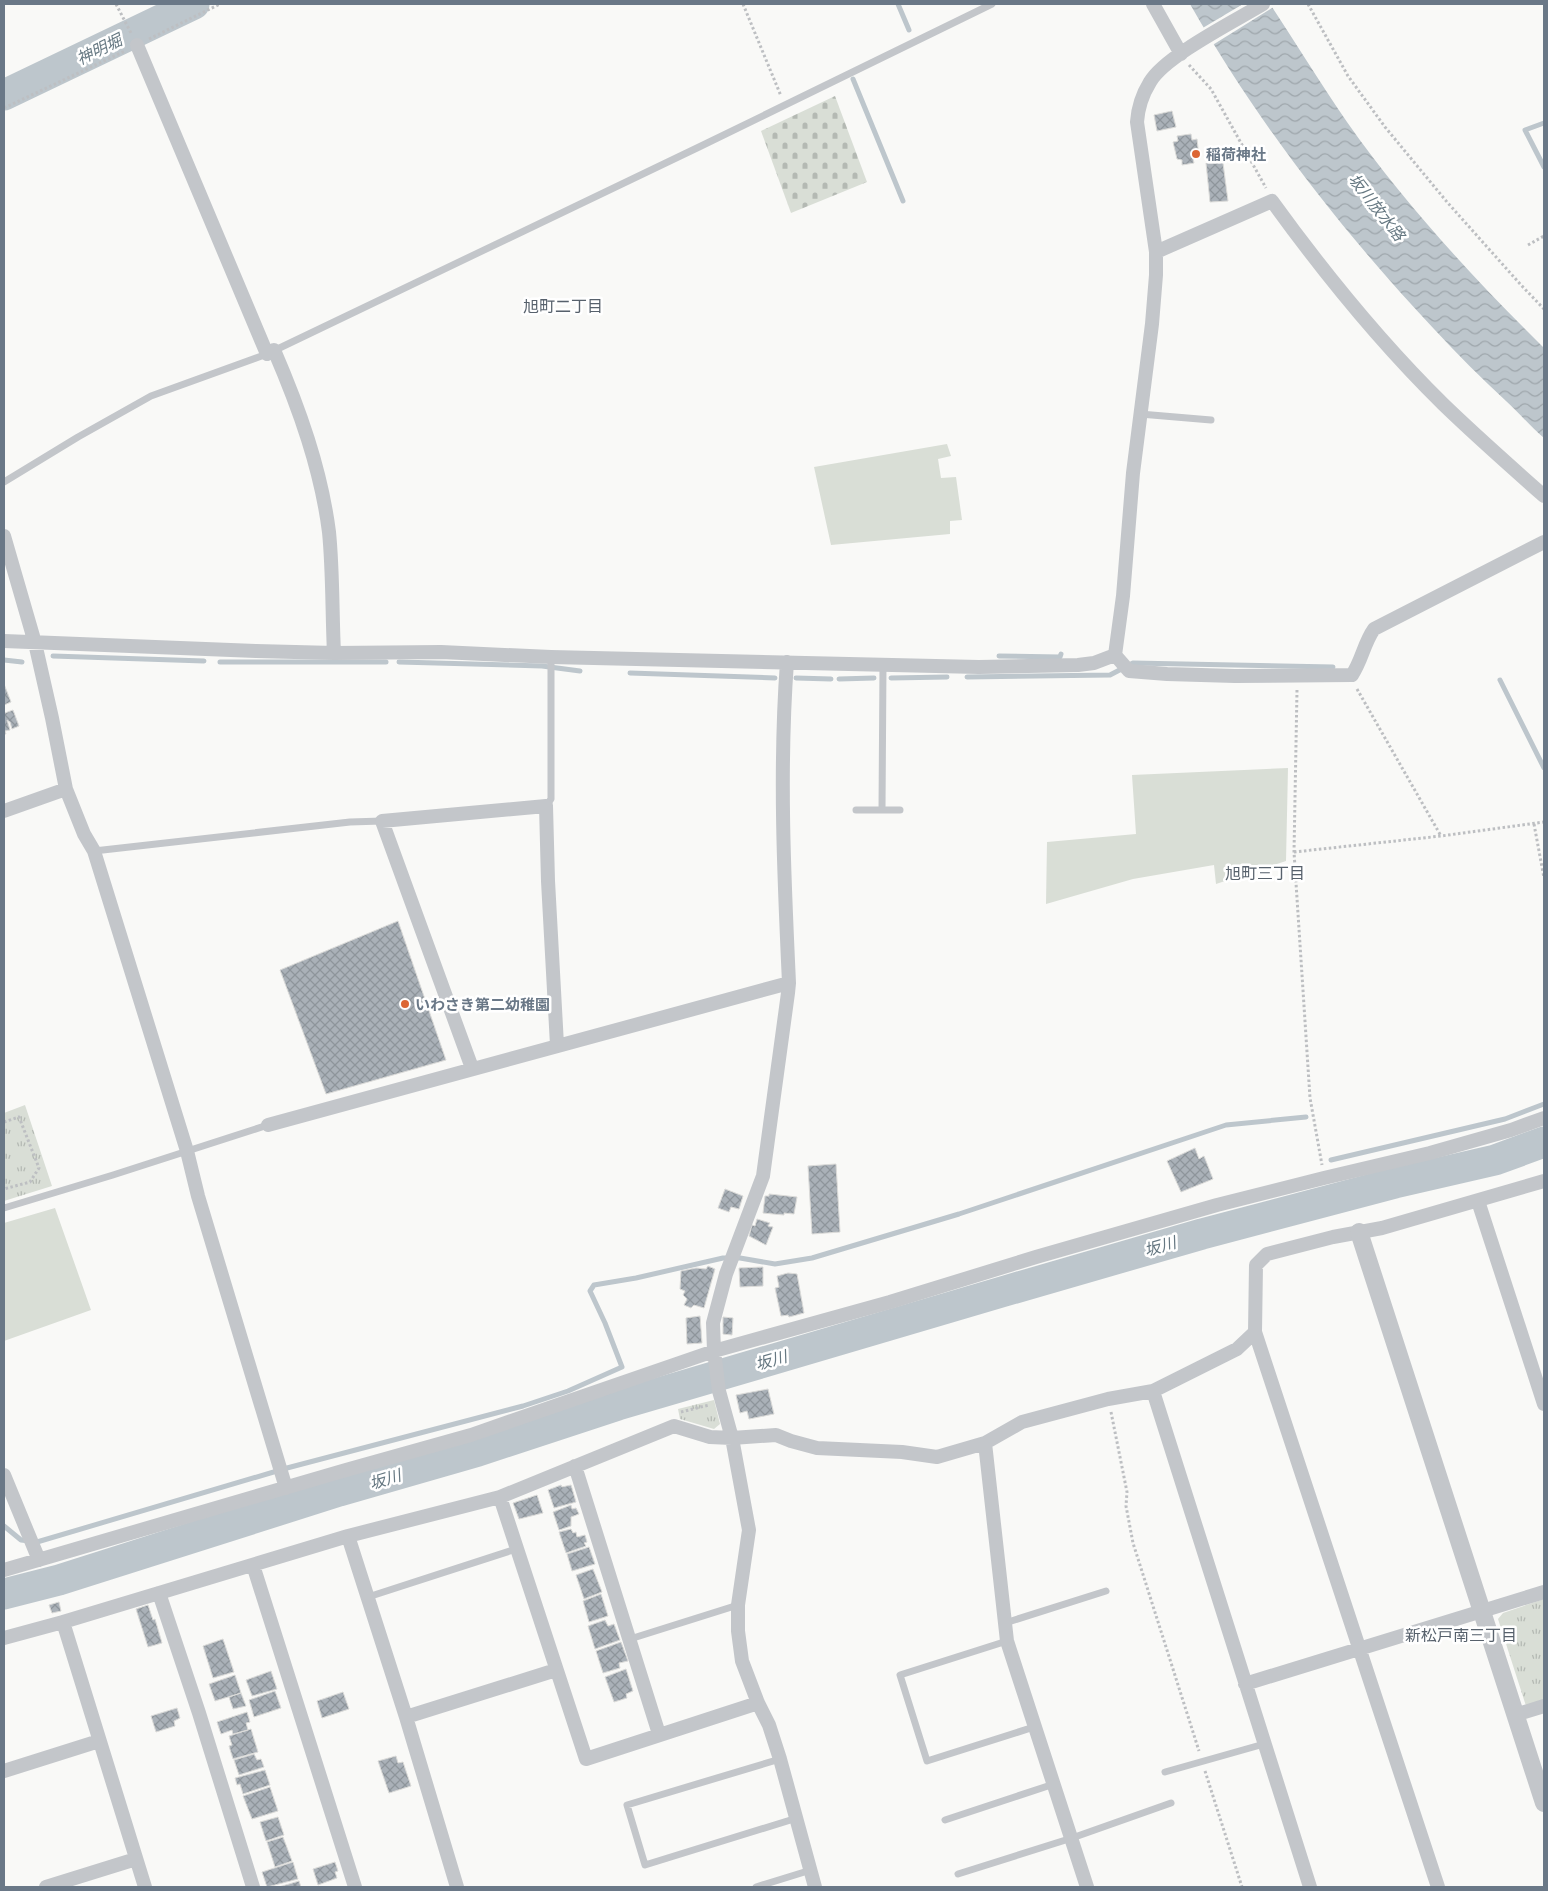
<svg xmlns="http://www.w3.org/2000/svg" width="1548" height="1891" viewBox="0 0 1548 1891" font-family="'PT Sans Narrow','Noto Sans JP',sans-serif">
<defs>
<pattern id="grass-tufts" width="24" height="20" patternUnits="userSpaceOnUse" patternTransform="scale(1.25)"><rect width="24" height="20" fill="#d9ded6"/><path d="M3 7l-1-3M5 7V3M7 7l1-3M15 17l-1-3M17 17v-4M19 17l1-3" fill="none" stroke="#b4b9b3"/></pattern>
<pattern id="cemetery-stones" width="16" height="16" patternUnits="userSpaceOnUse" patternTransform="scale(1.25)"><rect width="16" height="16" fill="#d9ded6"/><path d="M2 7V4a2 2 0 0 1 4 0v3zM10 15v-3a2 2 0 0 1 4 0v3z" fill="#b4b9b3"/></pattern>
<pattern id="water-waves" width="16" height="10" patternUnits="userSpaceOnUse" patternTransform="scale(1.25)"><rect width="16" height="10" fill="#bdc6cc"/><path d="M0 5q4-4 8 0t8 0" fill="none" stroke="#9ea6ab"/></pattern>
<pattern id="building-cross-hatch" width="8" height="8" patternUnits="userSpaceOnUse" patternTransform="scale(1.25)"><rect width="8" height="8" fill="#aab1b8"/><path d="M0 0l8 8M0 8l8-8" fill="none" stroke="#8e959b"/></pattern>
</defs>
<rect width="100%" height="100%" fill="#f9f9f7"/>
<!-- grass -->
<path fill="url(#grass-tufts)" d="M25,1105L52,1186L4,1201V1113Z
M714,1400L720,1424L714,1429L680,1419L678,1409Z
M1544,1599V1701L1526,1706L1498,1619L1503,1613Z"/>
<!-- cemetery -->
<path fill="url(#cemetery-stones)" d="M835,96L867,182L791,213L761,131Z"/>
<!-- garden -->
<path fill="#d9ded6" d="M947,444L951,456L938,459L941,478L956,477L962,520L950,521V534L831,545L814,467Z
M1288,768L1286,861L1216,884L1214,865L1133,879L1046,904L1047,842L1136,834L1132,775Z
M55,1208L91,1310L4,1341V1223Z"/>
<!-- water -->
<path fill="url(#water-waves)" d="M1190,4H1270C1296,43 1320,83 1347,122C1403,202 1474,279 1544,348V438C1531,427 1519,413 1506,401C1481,378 1457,354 1434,329C1341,230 1257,122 1190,4Z"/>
<!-- pier -->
<path fill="#f9f9f7" d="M1243,4H1273L1275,6L1211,46L1201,29Z"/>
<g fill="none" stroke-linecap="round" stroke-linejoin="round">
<!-- stream -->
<path stroke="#bdc6cc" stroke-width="5" d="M898,4L909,30
M853,79L903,201
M1544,123L1525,130L1544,167
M53,656L204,661
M999,656L1060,657L1061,654
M4,660L22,662
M220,662H386
M399,662L542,666L580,671
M630,673L775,678
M967,677L1110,675L1133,663L1333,667
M796,678L831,679
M891,678L947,677
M839,679L874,678
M1500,680L1544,768
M1331,1160L1505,1119L1544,1104
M4,1526L21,1540L37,1542L287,1468L523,1406L568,1391L622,1367L605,1323L590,1291L594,1285L636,1278L723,1258H740L775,1264L812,1258L959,1214L1226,1125L1306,1117"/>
<!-- river -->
<path stroke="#bdc6cc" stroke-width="31" d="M4,95L194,4
M4,1594L59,1580L339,1491L478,1451L618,1405L1005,1291L1202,1234L1395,1183L1495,1160L1544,1142"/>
</g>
<!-- building -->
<path fill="url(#building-cross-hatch)" stroke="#dbdbd9" d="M1172,111L1176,127L1157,131L1154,115Z
M1191,134L1192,140L1197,139L1199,156L1193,158L1194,163L1182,165V160L1177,159L1173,142L1178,141L1177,136Z
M1206,163H1223L1228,201L1210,202Z
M4,684L11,702L4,705Z
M4,710L5,713L13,710L19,726L12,729L10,722L7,720L10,730L5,731L6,734H4Z
M398,921L446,1060L326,1094L280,970Z
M1195,1148L1199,1159L1204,1156L1213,1179L1181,1192L1167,1161Z
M836,1164L840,1232L812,1234L808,1166Z
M725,1189L743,1196L739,1209L731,1207L729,1212L718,1208Z
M769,1194L797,1197L794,1214L784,1213V1215L763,1213L765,1196H769Z
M757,1219L770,1223L768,1226L773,1227L766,1245L749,1236L752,1225L755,1226Z
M708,1266L715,1269L704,1308L694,1305L691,1308L684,1305L687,1299L683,1295L685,1291L680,1289L681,1271L696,1268L706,1269Z
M763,1267V1286L740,1287L739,1268Z
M788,1273L797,1274L804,1313L789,1317L788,1315L781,1316L775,1288L779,1287L777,1276Z
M700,1316L702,1343L687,1344L686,1318Z
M723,1317L733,1318L732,1335L723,1334Z
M768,1389L774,1414L749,1419L747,1411L740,1413L736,1395Z
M561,1485L562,1487L571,1485L576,1502L554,1508L548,1490Z
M537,1495L543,1513L519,1519L513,1503Z
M571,1505L572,1509L576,1508L579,1514L571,1517V1526L559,1530L553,1512Z
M571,1529L573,1533L576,1532L577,1537L585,1535L587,1542L584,1543L586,1546L566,1553L559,1532Z
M589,1547L595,1564L572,1571L567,1554Z
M593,1569L602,1592L584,1599L576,1575Z
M601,1594L608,1616L589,1622L583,1601Z
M59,1602L61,1611L52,1613L49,1605Z
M148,1605L153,1620L155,1619L162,1643L148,1647L136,1609Z
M605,1620L608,1626L614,1624L620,1640L595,1649L588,1626Z
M223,1639L234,1672L213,1678L203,1646Z
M621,1642L628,1661L619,1663L620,1668L603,1673L596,1651Z
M626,1669L633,1691L626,1694L627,1698L614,1702L605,1677Z
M271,1671L277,1689L252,1696L246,1680Z
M235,1675L241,1693L215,1701L209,1684Z
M275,1691L281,1708L254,1717L249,1700Z
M343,1692L349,1709L322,1718L317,1701Z
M241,1693L246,1706L233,1709L229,1697Z
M177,1708L180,1718L174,1721L175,1726L156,1732L151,1716Z
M247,1712L250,1722L246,1723L248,1730L233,1734L232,1730L221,1734L217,1722Z
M251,1729L258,1752L233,1759L229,1746L232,1745L229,1736Z
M254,1754L257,1760L261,1759L264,1767L239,1775L234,1760Z
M396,1756L398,1763L403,1762L411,1786L389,1793L378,1761Z
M265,1770L270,1785L243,1794L240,1784L237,1785L235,1778Z
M270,1787L278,1811L252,1819L243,1796Z
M278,1817L284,1835L266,1841L260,1822Z
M283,1837L292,1861L275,1867L267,1842Z
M293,1862L298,1879L267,1887L262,1872Z
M335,1862L338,1871L335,1872L337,1878L318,1885L313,1869Z
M299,1881L301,1887H279Z"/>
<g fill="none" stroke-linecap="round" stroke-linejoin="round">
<!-- path -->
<path stroke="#bdbfc2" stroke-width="3" stroke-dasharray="2.5 2.5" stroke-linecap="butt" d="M116,4L131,33
M743,4L781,96
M1308,4L1348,76L1385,127L1447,202L1521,285L1544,309
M149,39L220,4
M1189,65L1211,89L1266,188
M4,108L125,51
M1528,245L1544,236
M1357,689L1441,836
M1297,690L1294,852L1310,1098L1322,1165
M1534,824L1544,878
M1294,852L1441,836L1544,822
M4,1122L19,1117L39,1168L30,1182L4,1189
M681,1412L709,1405
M1111,1412L1127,1492L1126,1506L1133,1543L1199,1751
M1205,1771L1242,1887"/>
<!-- service -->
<path stroke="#c3c6ca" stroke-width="7" d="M1140,414L1211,420
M4,482L78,437L151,396L267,354L699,147L992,4
M546,806L551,799V657
M856,810H900
M882,810L883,665
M94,851L350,822L382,821
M4,1208L113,1175L268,1125
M368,1597L516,1549
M1005,1623L1106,1591
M630,1639L738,1605
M1007,1641L900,1675L927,1761L1034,1727
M780,1759L627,1805L645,1865L797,1818
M1165,1772L1264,1744
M945,1820L1054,1784
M958,1874L1072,1838L1171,1803
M756,1887L811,1870"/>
<!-- minor -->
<path stroke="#c3c6ca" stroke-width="14" d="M1153,4L1181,54
M137,45L267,354
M1156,252L1272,201C1324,273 1380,342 1443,404C1476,436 1510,466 1544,496
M274,350C299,408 321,469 329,532C333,572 332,613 334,653
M4,536L35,643L52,718L66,789L84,834L94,851L187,1151L198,1196L286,1488
M4,641L256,651L334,653L441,652L551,657L979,667L1078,665L1094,663L1115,655L1123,596L1133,473L1152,324L1156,275V252L1137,122C1138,107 1142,95 1150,82C1165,56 1235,21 1263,4
M1115,655L1129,671L1167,674L1235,676L1352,675C1362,660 1364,643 1374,629L1544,542
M787,662C779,769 784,876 789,983L788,993L763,1176L726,1274L713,1323L714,1351L719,1391L732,1438L749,1530L738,1605V1631L742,1661L758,1703L769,1725L780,1759L815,1887
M4,811L66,789
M472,1068L382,821L546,806L548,881L557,1045
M268,1125L789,983
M1478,1201L1544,1404
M1255,1332L1438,1887
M1153,1391L1310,1887
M985,1443L1007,1641L1087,1887
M575,1466L659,1734
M4,1475L39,1560
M500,1497L586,1759L758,1703
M348,1536L406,1717L457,1887
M253,1565L355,1887
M4,1570L346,1470L471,1435L714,1351L890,1302L1036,1257L1217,1205L1324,1178L1430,1153L1511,1130L1544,1118
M159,1593L199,1713L253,1887
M63,1622L145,1887
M4,1638L63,1622L348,1536L500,1497L674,1426L710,1437L732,1438L776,1435L791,1441L817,1448L902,1452L937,1457L985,1443L1022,1422L1108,1399L1153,1391L1237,1349L1255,1332L1256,1265L1267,1254L1333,1237L1382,1228L1544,1181
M1245,1684L1544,1592
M1515,1715L1544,1706
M406,1717L556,1670
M4,1771L99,1741
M46,1887L136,1859"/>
<!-- tertiary -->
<path stroke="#c3c6ca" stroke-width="18" d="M1359,1232L1544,1803"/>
</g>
<!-- markers -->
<g fill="#dc6634" stroke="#fff" stroke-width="2">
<circle cx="1196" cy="154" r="5"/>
<circle cx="405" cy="1004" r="5"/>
</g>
<g text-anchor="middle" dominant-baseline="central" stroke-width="5" stroke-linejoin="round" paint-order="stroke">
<!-- poi labels -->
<g font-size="15" font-weight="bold" fill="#6a7887" stroke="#fff" text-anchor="start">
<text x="1206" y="154">稲荷神社</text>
<text x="415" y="1004">いわさき第二幼稚園</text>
</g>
<!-- water labels -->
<g font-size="16" font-style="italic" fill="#667882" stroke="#fff">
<text transform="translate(99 49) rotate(-26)">神明堀</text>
<text transform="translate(1377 207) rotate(52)">坂川放水路</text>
<text transform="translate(1160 1246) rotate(-16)">坂川</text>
<text transform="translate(771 1360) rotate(-16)">坂川</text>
<text transform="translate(385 1479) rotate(-17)">坂川</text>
</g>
<!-- neighbourhood labels -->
<g font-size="16" fill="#57616c" stroke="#fff">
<text x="563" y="306">旭町二丁目</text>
<text x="1265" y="873">旭町三丁目</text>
<text x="1461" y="1635">新松戸南三丁目</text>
</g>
</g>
<!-- border -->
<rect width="1548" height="1891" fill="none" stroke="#6a7887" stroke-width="10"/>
</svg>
